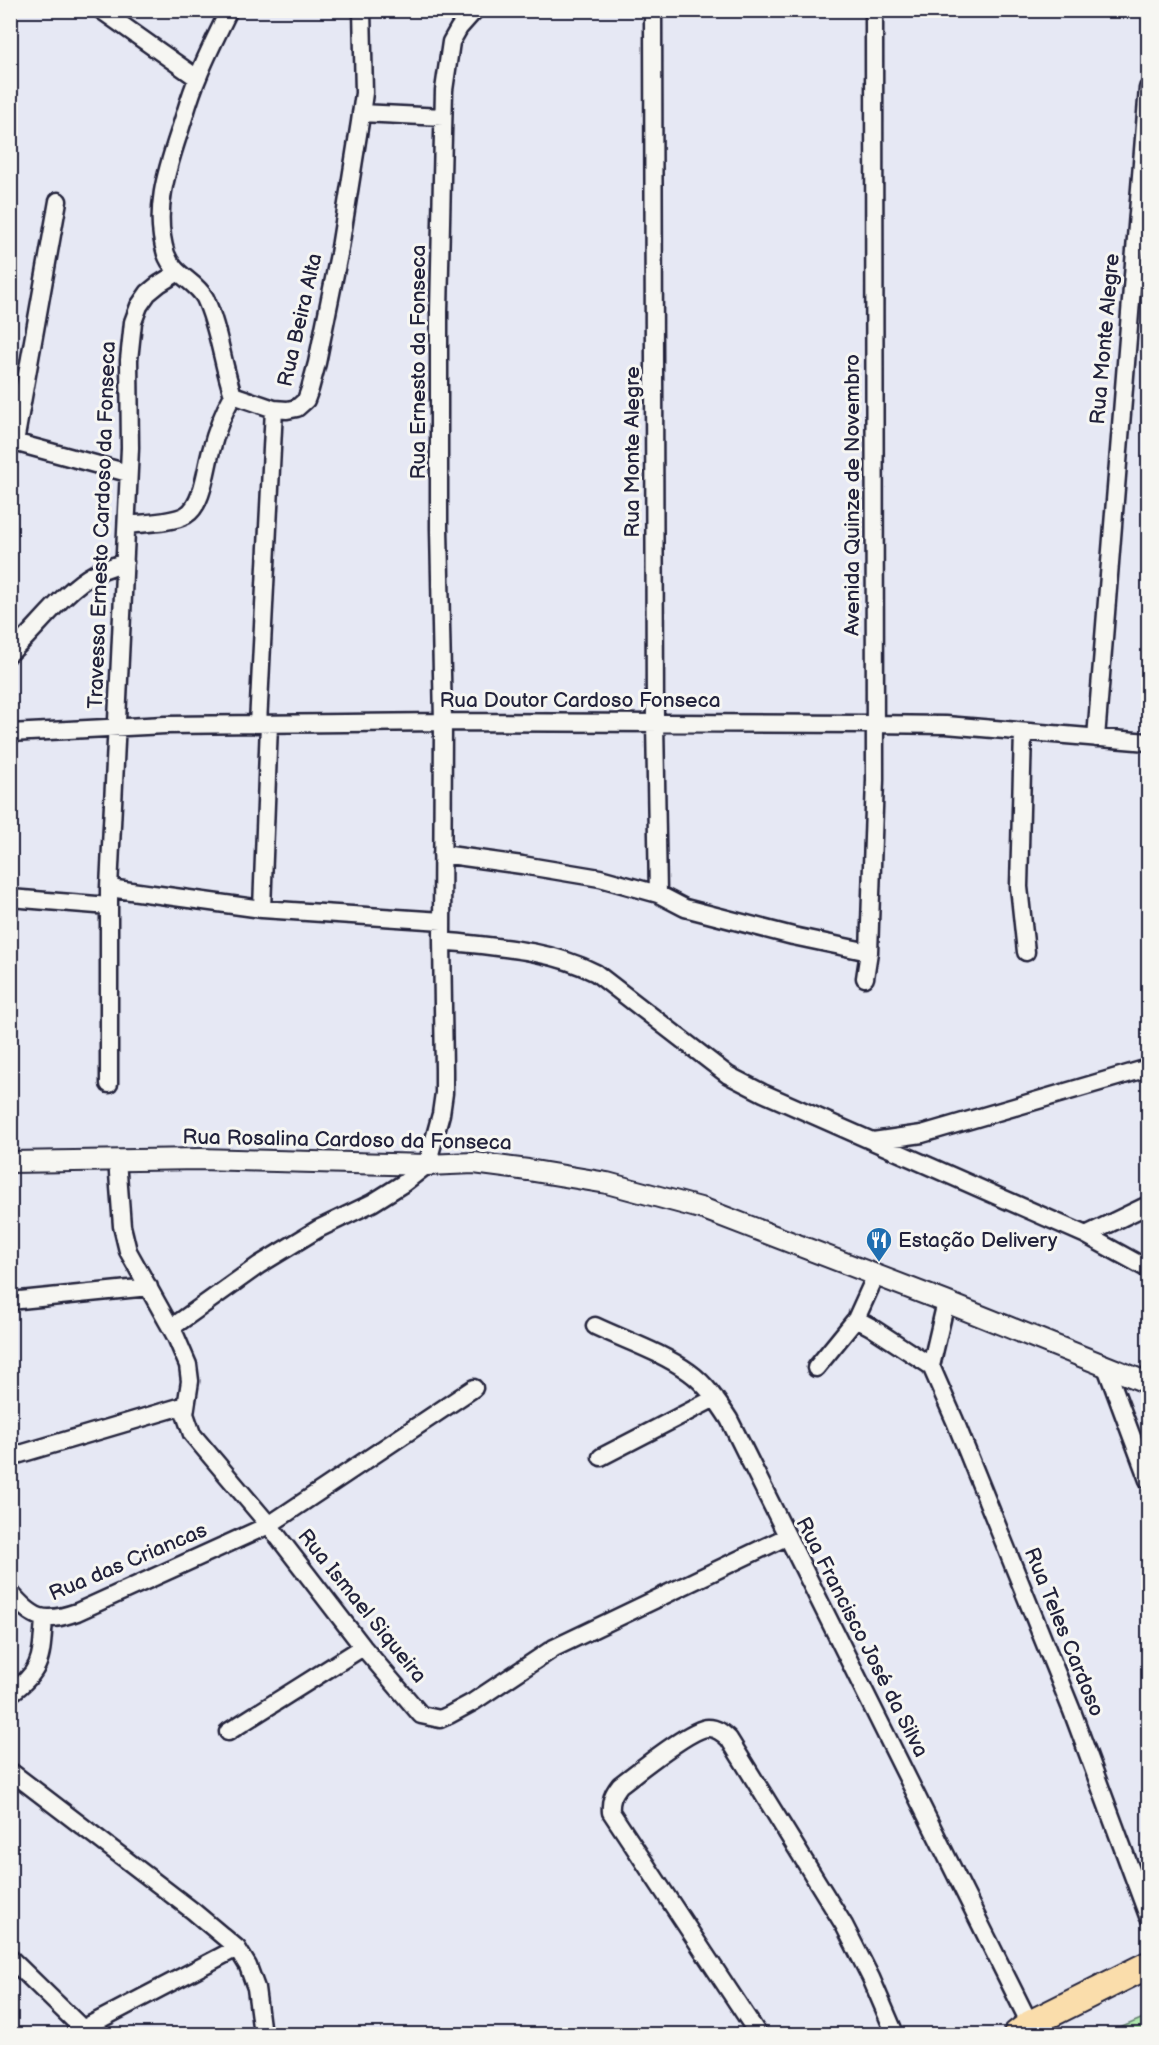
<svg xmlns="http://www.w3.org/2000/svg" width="1159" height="2045" viewBox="0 0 1159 2045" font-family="'Balsamiq Sans',sans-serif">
<rect width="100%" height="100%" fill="#e6e8f4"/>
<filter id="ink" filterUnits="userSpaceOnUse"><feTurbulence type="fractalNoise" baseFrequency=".0167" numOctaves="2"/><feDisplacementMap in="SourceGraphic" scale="12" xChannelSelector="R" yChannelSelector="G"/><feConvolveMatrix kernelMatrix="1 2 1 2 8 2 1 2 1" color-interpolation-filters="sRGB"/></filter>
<g filter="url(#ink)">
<!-- green -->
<path fill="#ade6ab" stroke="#688473" stroke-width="1.5" d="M1148,2016V2034H1106Z"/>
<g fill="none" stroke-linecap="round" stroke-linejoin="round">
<!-- minor casing -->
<g stroke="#22223b" stroke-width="21">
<path id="minor" d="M101,10L197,78
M229,10C218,33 207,54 198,77C190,95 185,115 179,133C166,172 153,213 166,254C174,276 195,280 205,298C219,328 222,363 233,395L274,409
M653,10L655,722L658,894
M361,113L443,117
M10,441L128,473
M15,442L58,201
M127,525C144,523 172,523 186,515C203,505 206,468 211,451C216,431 223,413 233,395
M10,653C36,630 64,590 94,574C103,569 115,566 125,562
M258,724L274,409L287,410L297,408L306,400L310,389L317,363L339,254L360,122L364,93L362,10
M1023,732L1019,887L1026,952
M10,733L165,725L443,722L873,724L946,725L1148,742
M1096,738L1148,88
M442,854L522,865L600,878L658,894L685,908L793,936L869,952
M109,888L262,909L442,921
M10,898L109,906
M262,909L269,724
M442,941C494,947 549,949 596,973L728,1075L763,1093L1086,1235L1148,1269
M865,978L869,952L875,780L874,10
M109,1084V888L130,448L129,360L133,322L139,306L148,293L159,284L177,273
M873,1141L922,1134L1148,1068
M117,1160L122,1226L128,1251L176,1337L188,1365L190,1381L185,1414L192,1434L269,1525L363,1647L421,1715L440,1719L449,1715L473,1702L554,1648L786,1537
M1086,1235L1148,1205
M10,1301L149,1287
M856,1319L871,1327L931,1366L946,1302
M595,1326C627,1341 661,1352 689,1372C706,1384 718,1402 729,1419L1030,2024
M171,1328L259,1265L318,1229L372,1203L404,1183L427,1165L441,1114L444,1093V1070L442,941L443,722L439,528V311L444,90L451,42L459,28L475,10
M931,1366L955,1421L1072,1711L1148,1916
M1106,1367L1148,1480
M816,1368L856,1319L876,1275
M10,1457L186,1405
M601,1457L715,1398
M10,1592C33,1619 43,1624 77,1612L269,1525L474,1388
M10,1694C43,1670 41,1658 44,1619
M228,1732L363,1647
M10,1771L193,1911L237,1948L248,1966L256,1988L262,2034
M10,1958L88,2034
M84,2028L237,1948
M758,2034L611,1812C610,1801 613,1794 620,1785C636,1773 691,1728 708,1728C717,1728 723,1733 729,1739L844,1925L871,1978L895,2034"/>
</g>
<!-- tertiary casing -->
<g stroke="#22223b" stroke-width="24">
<path id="tertiary" d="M10,1162L200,1159L427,1165L474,1163L528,1170L607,1183L704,1209L946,1302L1148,1383"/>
</g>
<!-- primary casing -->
<g stroke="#22223b" stroke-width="30">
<path id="primary" d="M1017,2034L1030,2024L1148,1965"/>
</g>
<!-- minor -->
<use href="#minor" stroke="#f6f6f2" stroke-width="16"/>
<!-- tertiary -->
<use href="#tertiary" stroke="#f6f6f2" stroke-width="20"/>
<!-- primary -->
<use href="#primary" stroke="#faddab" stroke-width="26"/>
</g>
</g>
<!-- icons -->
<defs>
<g id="restaurant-pin" transform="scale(1.35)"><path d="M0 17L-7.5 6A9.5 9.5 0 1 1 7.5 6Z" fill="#1f6fb2" stroke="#f6f6f2"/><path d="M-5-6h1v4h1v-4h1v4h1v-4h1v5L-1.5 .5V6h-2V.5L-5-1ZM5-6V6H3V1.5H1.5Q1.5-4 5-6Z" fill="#fff"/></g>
</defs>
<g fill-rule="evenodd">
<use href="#restaurant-pin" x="879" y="1240"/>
</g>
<g text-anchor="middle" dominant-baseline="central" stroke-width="6" stroke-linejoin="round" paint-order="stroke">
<!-- street labels -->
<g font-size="21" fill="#22223b" stroke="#f6f6f2">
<text transform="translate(300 320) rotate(-77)">Rua Beira Alta</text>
<text transform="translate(1105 339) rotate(-85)">Rua Monte Alegre</text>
<text transform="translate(418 362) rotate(-90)">Rua Ernesto da Fonseca</text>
<text transform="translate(632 452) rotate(-90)">Rua Monte Alegre</text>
<text transform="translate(852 495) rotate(-90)">Avenida Quinze de Novembro</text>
<text transform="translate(102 525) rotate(-88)">Travessa Ernesto Cardoso da Fonseca</text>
<text x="580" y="700">Rua Doutor Cardoso Fonseca</text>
<text transform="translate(347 1140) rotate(1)">Rua Rosalina Cardoso da Fonseca</text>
<text transform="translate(128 1562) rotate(-23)">Rua das Criancas</text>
<text transform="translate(362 1606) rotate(51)">Rua Ismael Siqueira</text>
<text transform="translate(1064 1632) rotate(68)">Rua Teles Cardoso</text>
<text transform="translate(862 1637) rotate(63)">Rua Francisco José da Silva</text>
</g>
<!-- poi labels -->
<g font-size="21" fill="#22223b" stroke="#f6f6f2" text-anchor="start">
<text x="898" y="1240">Estação Delivery</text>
</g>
</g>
<!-- margin -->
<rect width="1159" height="2045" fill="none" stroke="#f6f6f2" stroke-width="36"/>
<rect x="18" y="18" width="1123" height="2009" fill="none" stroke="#22223b" stroke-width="2" filter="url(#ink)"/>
</svg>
